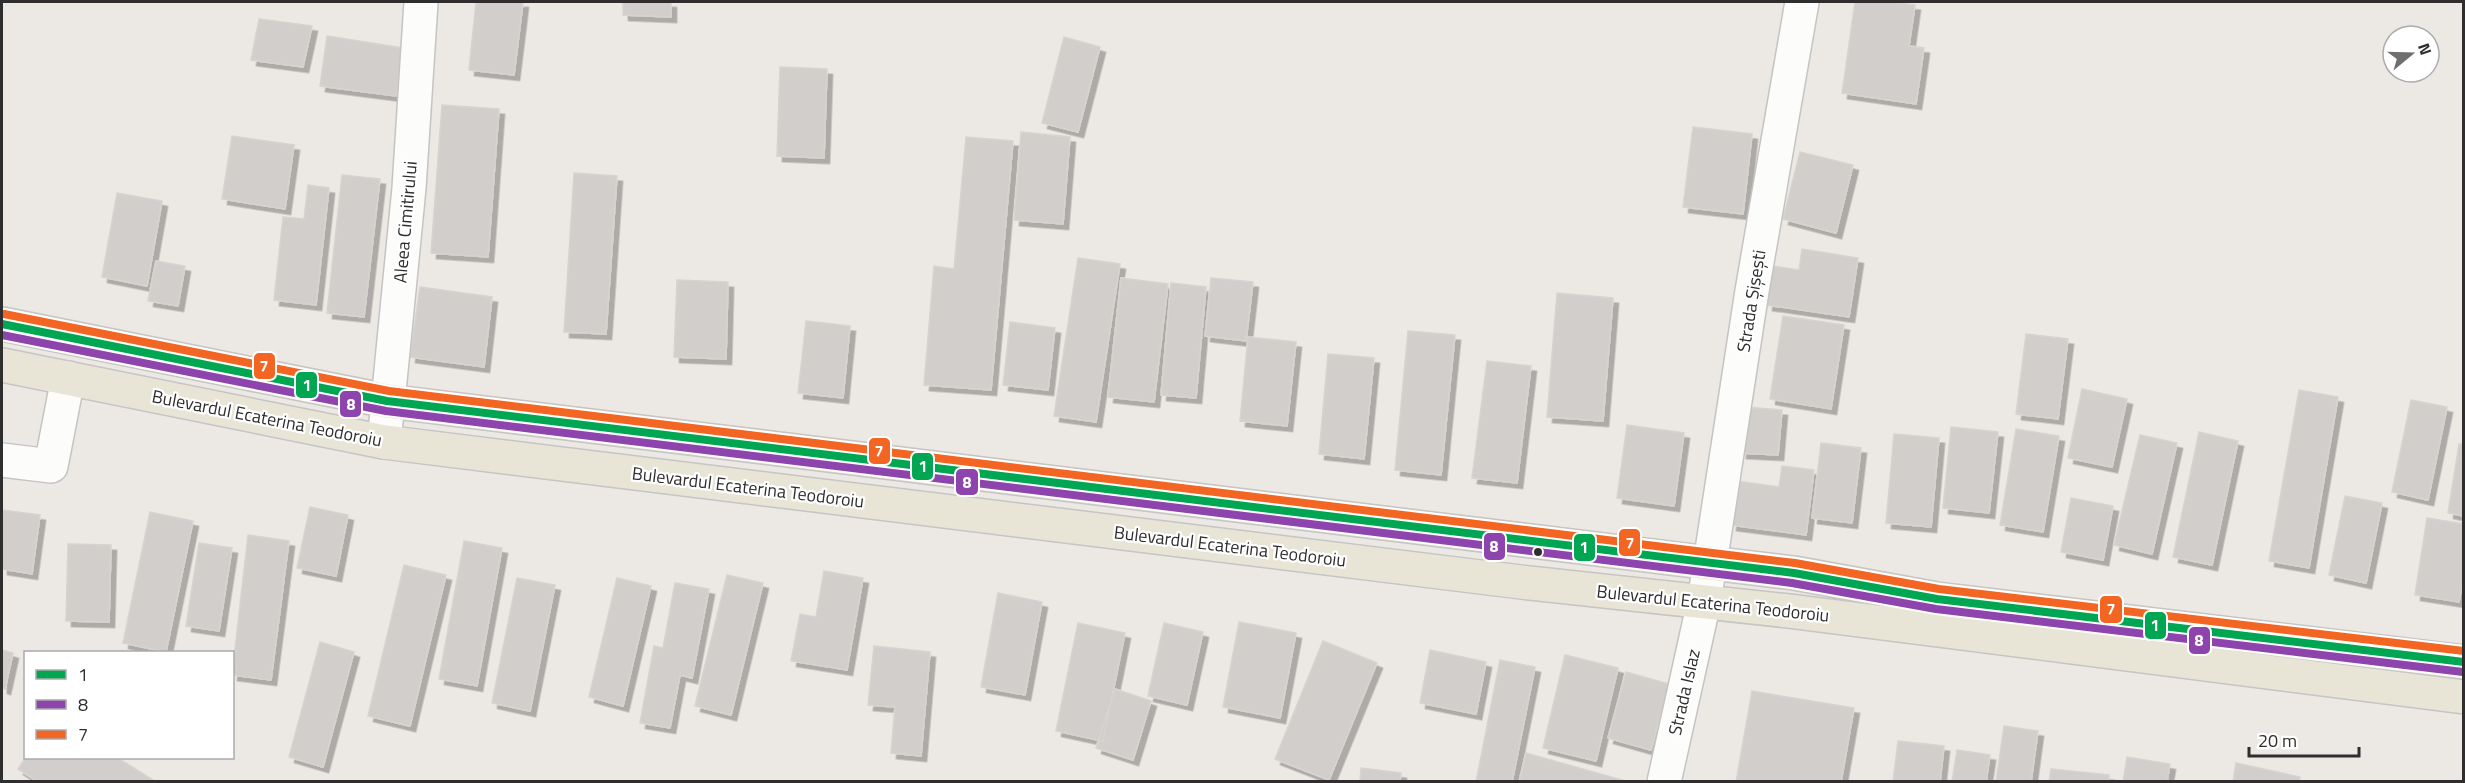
<svg xmlns="http://www.w3.org/2000/svg" width="2465" height="783" viewBox="0 0 2465 783" font-family="'Titillium Web',sans-serif">
<defs>
<filter id="shadow"><feDropShadow dx="5.5" dy="5.5" stdDeviation="0" flood-color="#0004"/></filter>
</defs>
<rect width="100%" height="100%" fill="#ece8e4"/>
<!-- building -->
<path fill="#d1cecb" stroke="#d7d4d0" stroke-width="1.5" filter="url(#shadow)" d="M476,2H523L514,75L469,70Z
M623,2H671V17L623,15Z
M1855,2H1889L1915,5L1909,46L1924,48L1916,104L1842,93Z
M259,19L312,26L303,67L251,60Z
M327,36L403,48L396,96L320,86Z
M1064,37L1100,47L1078,132L1042,123Z
M780,67L827,69L824,158L777,156Z
M442,105L499,109L488,257L431,253Z
M1693,127L1752,134L1743,214L1683,207Z
M1021,132L1070,137L1063,224L1014,220Z
M232,136L294,145L285,209L222,199Z
M966,137L1013,141L991,390L924,385L934,266L954,269Z
M1800,152L1853,165L1836,233L1783,219Z
M574,173L617,176L606,334L564,332Z
M342,175L380,179L364,317L327,313Z
M308,185L329,188L316,305L274,300L283,217L304,219Z
M117,193L162,201L147,286L102,277Z
M1802,249L1858,258L1849,317L1767,305L1773,266L1799,270Z
M1078,258L1120,264L1096,422L1054,416Z
M156,261L185,266L178,306L148,301Z
M1121,278L1168,284L1154,402L1108,397Z
M1211,278L1253,282L1246,341L1205,336Z
M677,280L728,282L726,359L674,357Z
M1171,283L1206,287L1196,398L1161,395Z
M420,287L492,297L484,367L410,357Z
M1557,293L1613,298L1603,421L1547,417Z
M1783,316L1844,325L1831,409L1770,399Z
M806,321L850,326L843,398L798,393Z
M1010,322L1055,328L1048,390L1003,385Z
M1408,331L1455,335L1441,475L1395,470Z
M2026,334L2068,339L2058,419L2016,414Z
M1248,337L1296,342L1287,426L1240,421Z
M1328,354L1374,358L1364,459L1319,454Z
M1487,361L1531,366L1517,483L1472,478Z
M2082,389L2127,399L2112,467L2068,458Z
M2299,390L2338,397L2309,568L2269,561Z
M2411,400L2447,407L2428,500L2392,492Z
M1744,407L1782,410L1778,455L1741,453Z
M1627,425L1684,433L1674,506L1617,498Z
M1951,427L1998,432L1989,513L1943,508Z
M2016,429L2059,436L2043,532L2000,525Z
M2199,432L2238,441L2212,565L2173,557Z
M1894,434L1939,438L1931,527L1886,523Z
M2140,435L2177,443L2152,554L2114,545Z
M1821,443L1861,448L1852,523L1812,518Z
M2459,444H2464V516L2448,513Z
M1782,466L1814,470L1806,535L1731,525L1737,481L1779,487Z
M2345,496L2382,503L2366,583L2329,575Z
M2071,498L2113,506L2103,560L2061,552Z
M310,507L348,515L336,576L297,568Z
M2,510L40,515L32,574L2,569Z
M150,512L193,521L166,652L123,643Z
M2427,518L2464,524V574L2459,602L2415,595Z
M248,535L289,541L271,680L232,675Z
M464,541L502,548L477,686L439,679Z
M199,543L232,548L219,631L186,626Z
M68,544L111,545L109,622L66,621Z
M404,565L446,575L410,726L368,716Z
M824,571L863,578L847,670L791,661L800,614L816,617Z
M727,575L763,583L731,715L695,706Z
M517,578L555,585L530,711L492,703Z
M617,578L651,586L623,706L589,697Z
M675,583L709,589L692,678L680,675L670,728L640,723L654,646L663,648Z
M998,593L1042,602L1025,695L981,687Z
M1239,622L1296,633L1280,718L1223,707Z
M1078,623L1125,633L1103,741L1056,731Z
M1164,623L1203,632L1187,705L1148,696Z
M1323,641L1377,663L1329,780L1275,759Z
M320,642L354,652L323,767L289,757Z
M874,646L930,652L921,756L891,753L895,707L868,705Z
M2,650L13,653L5,689L2,688Z
M1430,650L1486,662L1476,714L1420,703Z
M1565,655L1618,668L1596,761L1543,748Z
M1500,660L1535,667L1512,782H1476Z
M1626,672L1669,684L1651,750L1608,738Z
M1115,689L1151,701L1133,760L1096,748Z
M1752,691L1854,708L1841,782H1736Z
M2004,726L2038,731L2031,782H1996Z
M1898,741L1944,746L1940,782H1893Z
M1957,750L1990,755L1986,782H1952Z
M1526,753L1629,782H1519Z
M26,757L118,758L153,780L38,782L18,769Z
M2127,757L2170,764L2167,782H2123Z
M2236,763L2300,777L2299,782H2233Z
M1361,768L1401,773L1400,782H1360Z
M2051,769L2109,775V782H2049Z"/>
<g fill="none" stroke-linecap="round" stroke-linejoin="round">
<!-- minor casing -->
<g stroke="#c5c4c5" stroke-width="36">
<path id="minor" d="M384,442L409,188L421,2
M2,460L51,466L68,378
M1664,782L1704,602L1752,291L1802,2"/>
</g>
<!-- major casing -->
<g stroke="#c6c5c4" stroke-width="36">
<path id="major" d="M2,324L387,401L1710,563L1794,573L1937,599L2464,662
M2,365L384,442L1521,582L1789,611L2464,697"/>
</g>
<!-- minor -->
<use href="#minor" stroke="#fcfcfb" stroke-width="33"/>
<!-- major -->
<use href="#major" stroke="#e8e4d6" stroke-width="33"/>
<!-- bus-1 casing -->
<g stroke="#fff" stroke-width="12">
<path id="bus-1" d="M2,324L387,401L1794,573L1937,599L2464,662"/>
</g>
<!-- bus-2 casing -->
<g stroke="#fff" stroke-width="12">
<path id="bus-2" d="M2,335L386,411L1792,583L1936,609L2463,672"/>
</g>
<!-- bus-3 casing -->
<g stroke="#fff" stroke-width="12">
<path id="bus-3" d="M4,314L389,391L1795,563L1939,589L2464,651"/>
</g>
<!-- bus-1 -->
<use href="#bus-1" stroke="#00a651" stroke-width="8"/>
<!-- bus-2 -->
<use href="#bus-2" stroke="#8e44ad" stroke-width="8"/>
<!-- bus-3 -->
<use href="#bus-3" stroke="#f26522" stroke-width="8"/>
</g>
<!-- markers -->
<circle fill="#2e2e2e" stroke="#fff" stroke-width="2" cx="1538" cy="552" r="5"/>
<g text-anchor="middle" dominant-baseline="central" stroke-width="4.5" stroke-linejoin="round" paint-order="stroke">
<!-- street labels -->
<g font-size="18" fill="#2e2e2e" stroke="#fff">
<text transform="translate(405 222) rotate(-85)">Aleea Cimitirului</text>
<text transform="translate(1751 301) rotate(-81)">Strada Șișești</text>
<text transform="translate(267 418) rotate(11)">Bulevardul Ecaterina Teodoroiu</text>
<text transform="translate(748 487) rotate(7)">Bulevardul Ecaterina Teodoroiu</text>
<text transform="translate(1230 546) rotate(7)">Bulevardul Ecaterina Teodoroiu</text>
<text transform="translate(1713 603) rotate(6)">Bulevardul Ecaterina Teodoroiu</text>
<text transform="translate(1684 692) rotate(-77)">Strada Islaz</text>
</g>
</g>
<g stroke="#fff" stroke-width="2">
<rect x="253" y="352" width="23" height="28" rx="6" fill="#f26522"/>
<rect x="295" y="371" width="23" height="28" rx="6" fill="#00a651"/>
<rect x="339" y="390" width="23" height="28" rx="6" fill="#8e44ad"/>
<rect x="868" y="437" width="23" height="28" rx="6" fill="#f26522"/>
<rect x="911" y="452" width="23" height="29" rx="6" fill="#00a651"/>
<rect x="955" y="468" width="24" height="28" rx="6" fill="#8e44ad"/>
<rect x="1618" y="528" width="23" height="29" rx="6" fill="#f26522"/>
<rect x="1483" y="532" width="23" height="29" rx="6" fill="#8e44ad"/>
<rect x="1573" y="533" width="23" height="29" rx="6" fill="#00a651"/>
<rect x="2099" y="595" width="24" height="29" rx="6" fill="#f26522"/>
<rect x="2144" y="611" width="23" height="29" rx="6" fill="#00a651"/>
<rect x="2188" y="626" width="23" height="29" rx="6" fill="#8e44ad"/>
</g>
<g font-size="16" text-anchor="middle" font-weight="bold" fill="#fff">
<text x="264" y="372">7</text>
<text x="307" y="391">1</text>
<text x="351" y="410">8</text>
<text x="879" y="457">7</text>
<text x="923" y="472">1</text>
<text x="967" y="488">8</text>
<text x="1630" y="549">7</text>
<text x="1494" y="552">8</text>
<text x="1584" y="553">1</text>
<text x="2111" y="615">7</text>
<text x="2155" y="631">1</text>
<text x="2199" y="646">8</text>
</g>
<!-- border -->
<rect width="2465" height="783" fill="none" stroke="#2e2e2e" stroke-width="6"/>
<!-- legend -->
<rect x="24" y="651" width="210" height="108" fill="#ffffff" stroke="#ababab" stroke-width="1.5"/>
<rect x="36" y="670" width="30" height="9" fill="#00a651" stroke="#ababab" stroke-width="1.5"/>
<text x="78" y="681" font-size="18" fill="#2e2e2e">1</text>
<rect x="36" y="700" width="30" height="9" fill="#8e44ad" stroke="#ababab" stroke-width="1.5"/>
<text x="78" y="711" font-size="18" fill="#2e2e2e">8</text>
<rect x="36" y="730" width="30" height="9" fill="#f26522" stroke="#ababab" stroke-width="1.5"/>
<text x="78" y="741" font-size="18" fill="#2e2e2e">7</text>
<!-- north arrow -->
<g transform="translate(2411 54) rotate(71)"><circle r="28" fill="#ffffff" stroke="#ababab" stroke-width="1.5"/>
<path d="M0-4.5L10 22L0 15L-10 22Z" fill="#706f6e"/>
<text y="-9" font-size="16" font-weight="bold" text-anchor="middle" fill="#2e2e2e">N</text>
</g>
<!-- scale -->
<path d="M2249 747v9h110v-9" fill="none" stroke="#2e2e2e" stroke-width="3"/>
<text x="2258" y="747" font-size="18" fill="#2e2e2e" stroke="#ffffff" stroke-width="4.5" paint-order="stroke">20 m</text>
</svg>
